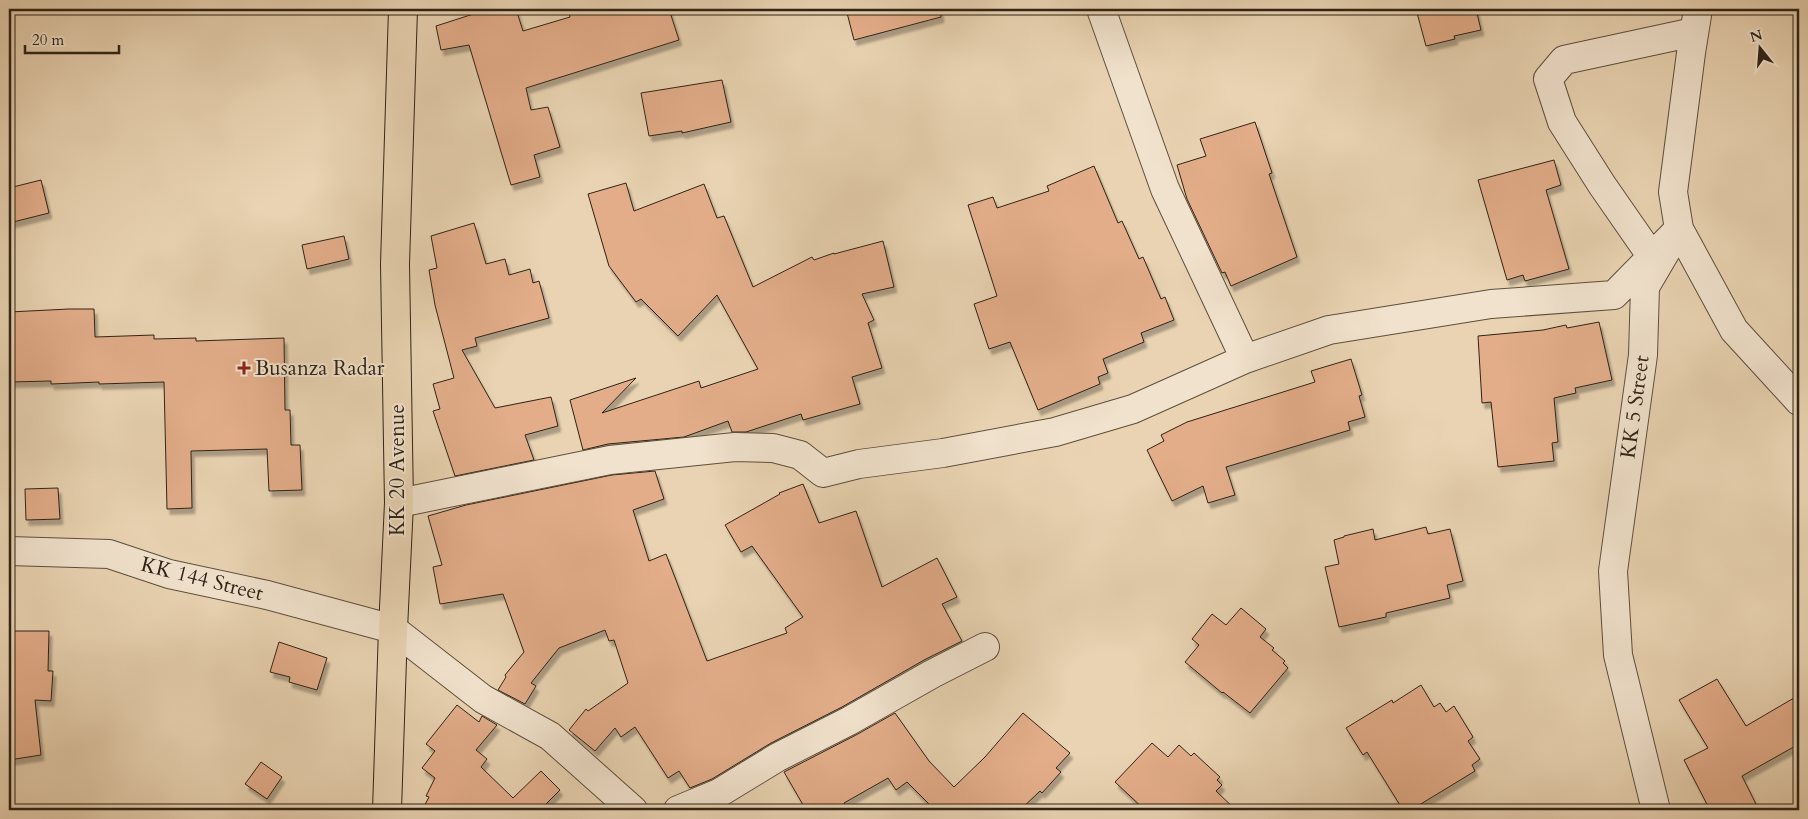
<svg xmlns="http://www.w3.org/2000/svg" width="1808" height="819" viewBox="0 0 1808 819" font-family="Cardo,serif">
<defs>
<filter id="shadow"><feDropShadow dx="3" dy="5.5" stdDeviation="1" flood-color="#0004"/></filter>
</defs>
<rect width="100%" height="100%" fill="#e9d3b2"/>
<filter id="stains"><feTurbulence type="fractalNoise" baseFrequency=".004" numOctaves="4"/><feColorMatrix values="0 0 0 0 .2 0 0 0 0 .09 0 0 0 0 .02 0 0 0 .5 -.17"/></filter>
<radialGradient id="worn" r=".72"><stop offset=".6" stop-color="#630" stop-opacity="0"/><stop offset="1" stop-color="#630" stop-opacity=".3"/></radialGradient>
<!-- building -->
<path fill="#e3ad8a" stroke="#2f2316" filter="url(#shadow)" d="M489,9H516L523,31L570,17L568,9H669L679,40L526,88L531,110L548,107L560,147L534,155L540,177L511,185L469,45L441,50L436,26Z
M846,9H940L941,17L854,40Z
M1416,9H1476L1481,30L1454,36L1455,39L1426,46Z
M722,80L731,122L682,133V131L649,136L641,93Z
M1255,122L1272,173L1269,174L1297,257L1231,286L1225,272L1222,273L1187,199L1177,165L1206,156L1200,139Z
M1554,160L1561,185L1546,190L1569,269L1525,281L1523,275L1507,280L1478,180Z
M1094,166L1118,223L1122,221L1139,259L1143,257L1161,299L1165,297L1174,320L1141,333L1144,342L1103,359L1108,373L1098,377L1100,384L1038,410L1010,342L989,349L974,304L997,296L968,205L993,197L997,208L1049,191L1047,186Z
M41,180L49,213L9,223V188Z
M626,183L634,211L704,184L717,218L724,216L753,287L812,257L814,260L834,253V254L883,241L894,287L862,294L874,320L868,323L882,368L852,377L860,404L803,420L801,414L746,432H732L728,421L684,437L608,444L583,450L570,400L636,378L602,413L699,381L701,388L758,369L717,295L678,336L641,299L636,302L609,266L588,194Z
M474,223L486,264L505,259L509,275L530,269L533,283L539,281L549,318L475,338L477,346L462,350L495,408L551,397L558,426L525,435L534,460L455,476L433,411L440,409L433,384L454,378L435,305L429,270L437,268L431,236Z
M344,236L349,259L307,269L302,245Z
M69,309H94L95,337L154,335V339L196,338V341L284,338L285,410H290L291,445H300L302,490L269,491L267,449L191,451L192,508L167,509L164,382L99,384V382L51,384V381L9,382V312Z
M1599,322L1612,380L1575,388L1576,393L1554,398L1558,442L1552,443L1554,461L1498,467L1491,402L1482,403L1478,336L1543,330L1566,325L1567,328Z
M1351,359L1362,395L1359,396L1365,417L1348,422L1350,430L1226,467L1235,495L1208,503L1203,486L1172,501L1147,450L1164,441L1161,435L1187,422L1315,382L1311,371Z
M655,471L664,499L633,510L649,561L666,554L707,661L787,633L785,628L803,617L752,546L741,552L725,525L780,494L779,493L803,484L819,523L856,511L882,587L937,558L957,597L942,604L962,641L924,660L842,707L771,743L712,779L690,788L679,771L668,778L635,727L621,737L615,728L595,751L569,730L586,709L588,711L628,683L614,640L609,641L605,630L559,648L531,683L536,686L525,704L498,690L506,677L505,675L524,652L503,594L440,604L433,567L442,565L428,516L466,505L612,475Z
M58,488L60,519L26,520L25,489Z
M1426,527L1428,534L1450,529L1463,581L1447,585L1450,598L1386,613V617L1339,627L1325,567L1339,564L1334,540L1344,537V536L1373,529L1375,540Z
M1241,608L1266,629L1260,637L1274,648L1272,650L1285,661L1283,663L1288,668L1250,713L1223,692L1222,693L1185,662L1199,645L1192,639L1212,614L1226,625Z
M9,631H49L48,671H53L51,701L35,700L41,755L9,760Z
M279,642L327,658L317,690L289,682L290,677L270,672Z
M1717,679L1746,726L1799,695V744L1742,776L1759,810H1710L1684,760L1708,748L1679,700Z
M1421,685L1434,707L1440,703L1446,712L1454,706L1473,737L1468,741L1480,759L1472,765L1475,771L1411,810H1403L1367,752L1363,755L1346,728L1392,700L1393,703Z
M457,705L479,722L482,716L497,725L476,750L487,759L481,767L513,798L541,771L560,790L540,810H422L429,797L426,796L435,778L422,768L435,751L426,744Z
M895,713L929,761L954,787L985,757L1023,713L1070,753L1056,768L1061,772L1042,793L1040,791L1020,810H930L933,808L907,782L896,790L888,778L844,803L848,810H806L784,772L856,735Z
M1152,743L1168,757L1179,745L1191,756L1194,753L1220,777L1217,780L1222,785L1216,791L1236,810H1145L1115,782Z
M261,762L282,777L267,799L245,784Z"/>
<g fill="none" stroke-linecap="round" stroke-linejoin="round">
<!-- minor casing -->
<g stroke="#5e4f3d" stroke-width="30">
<path id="minor" d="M1101,9L1165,189L1245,359
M1652,257L1602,185L1562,122L1548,79L1564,60L1694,32
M399,503L610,460L735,447L773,448L800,455L823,473L859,464L943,453L1055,432L1133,409L1245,359L1329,330L1491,304L1614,295L1679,229L1734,330L1799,401
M9,551L109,554L169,574L267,595L393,629L483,699L550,736L633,810
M678,810L719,793L778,757L849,721L932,674L985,647
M1656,810L1618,655L1613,571L1643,355L1645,287L1679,229L1673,192L1691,53L1698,9"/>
</g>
<!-- major casing -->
<g stroke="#2f2316" stroke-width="30">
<path id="major" d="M387,810L393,629L399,503L395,264L403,9"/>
</g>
<!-- minor -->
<use href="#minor" stroke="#f1e2cd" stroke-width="28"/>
<!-- major -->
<use href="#major" stroke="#e9d3b2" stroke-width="28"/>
</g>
<!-- markers -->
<path fill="#8f2418" stroke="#f1e2cd" stroke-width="2" d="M241.5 360.5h5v5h5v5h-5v5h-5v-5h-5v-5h5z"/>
<g text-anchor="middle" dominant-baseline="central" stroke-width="4" stroke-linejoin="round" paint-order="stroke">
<!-- poi labels -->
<g font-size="21" fill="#2f2316" stroke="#f1e2cd" text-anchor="start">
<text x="255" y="368">Busanza Radar</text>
</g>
<!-- street labels -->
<g font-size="21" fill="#2f2316" stroke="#f1e2cd">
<text transform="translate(1635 407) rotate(-82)">KK 5 Street</text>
<text transform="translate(397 470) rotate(-90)">KK 20 Avenue</text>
<text transform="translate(202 579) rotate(14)">KK 144 Street</text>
</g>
</g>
<!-- margin -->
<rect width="1808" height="819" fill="none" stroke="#e9d3b2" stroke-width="30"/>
<rect x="10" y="10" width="1788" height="799" fill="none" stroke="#2f2316" stroke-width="2.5"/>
<rect x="15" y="15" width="1778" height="789" fill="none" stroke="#2f2316"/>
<!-- north arrow -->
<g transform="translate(1760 48) rotate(343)" stroke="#f1e2cd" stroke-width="4" paint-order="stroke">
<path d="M0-4L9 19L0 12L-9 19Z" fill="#2f2316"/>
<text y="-8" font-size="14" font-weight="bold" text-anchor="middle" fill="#2f2316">N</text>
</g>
<!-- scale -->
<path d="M25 45v8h94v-8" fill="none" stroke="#2f2316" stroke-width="2.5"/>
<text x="32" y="45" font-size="15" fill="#2f2316" stroke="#f1e2cd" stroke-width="4" paint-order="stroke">20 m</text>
<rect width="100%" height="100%" filter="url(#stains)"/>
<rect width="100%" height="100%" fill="url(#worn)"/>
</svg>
